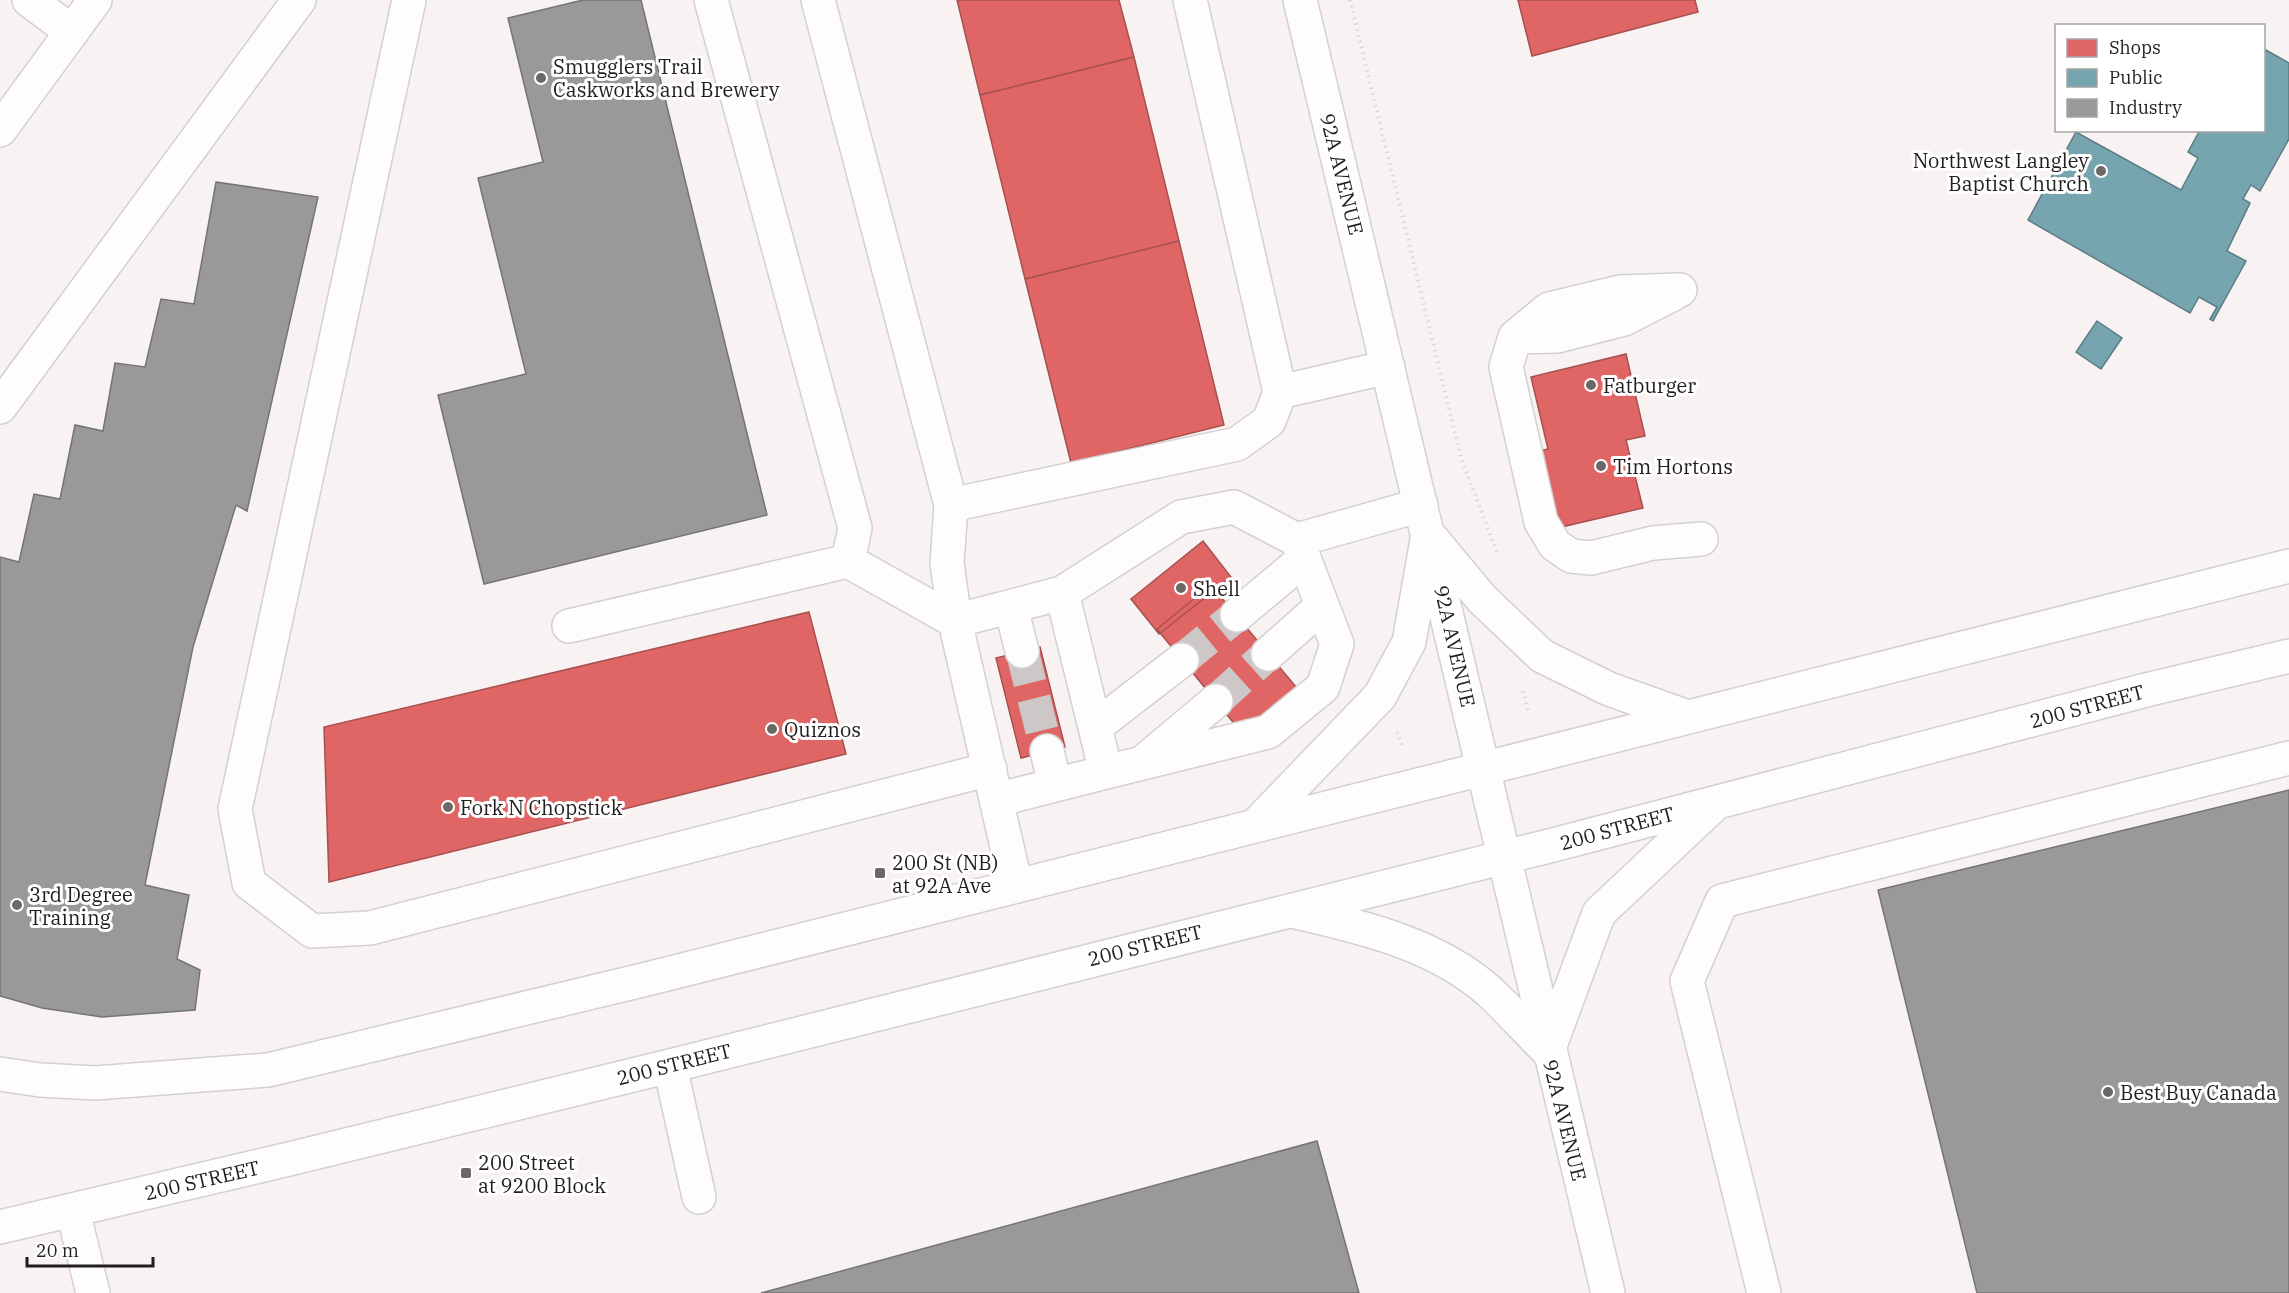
<svg xmlns="http://www.w3.org/2000/svg" width="2289" height="1293" viewBox="0 0 2289 1293" font-family="'IBM Plex Serif',serif">
<rect width="100%" height="100%" fill="#f8f2f2"/>
<!-- shops -->
<path fill="#e06666" stroke="#a75050" stroke-width="1.5" d="M957,0H1119L1134,57L980,95Z
M1518,0H1695L1698,12L1532,56Z
M1134,57L1179,241L1025,279L980,95Z
M1179,241L1224,425L1071,463L1025,279Z
M1626,354L1645,436L1626,440L1643,508L1553,529L1535,452L1548,449L1531,377Z
M1203,541L1231,577L1159,634L1131,599Z
M1211,585L1296,687L1241,732L1157,629Z
M809,612L846,754L329,882L324,727Z
M1040,647L1065,747L1021,758L996,658Z"/>
<!-- public -->
<path fill="#76a5af" stroke="#5c7c83" stroke-width="1.5" d="M2264,49L2289,63V139L2260,191L2251,185L2243,199L2250,203L2227,251L2246,261L2213,321L2210,319L2217,307L2199,297L2190,313L2028,220L2076,132L2181,190L2198,158L2188,152L2200,130H2264Z
M2097,321L2122,338L2101,369L2076,352Z"/>
<!-- industry -->
<path fill="#999" stroke="#757474" stroke-width="1.5" d="M583,0H641L767,515L484,584L438,395L526,374L478,178L543,162L508,18Z
M216,182L318,197L247,511L236,505L193,647L145,885L189,895L177,959L200,970L195,1010L102,1017L42,1008L0,996V557L19,562L34,494L60,499L75,425L103,431L115,363L145,367L161,299L194,304Z
M2289,790V1293H1977L1878,890Z
M1317,1141L1359,1293H761Z"/>
<g fill="none" stroke-linecap="round" stroke-linejoin="round">
<!-- minor-tunnel -->
<path stroke="#cdc8c7" stroke-width="33" stroke-dasharray="33 16" stroke-linecap="butt" d="M1022,651L1047,751
M1182,660L1237,615
M1216,701L1268,654"/>
<!-- minor casing -->
<g stroke="#d5d0d0" stroke-width="36">
<path id="minor" d="M29,0L72,32
M409,0L235,809L249,883L312,931L370,928L990,769
M711,0L855,528L848,561
M818,0L951,505L947,563L955,621
M1190,0L1280,392L1388,367
M1300,0L1608,1293
M0,130L95,0
M1680,290L1620,292L1549,309L1515,337L1506,367L1541,522L1555,545L1571,556L1591,558L1653,543L1701,539
M1515,337L1557,336L1624,319L1673,294
M0,407L299,0
M951,505L1237,444L1269,421L1280,392
M1011,607L1022,651
M1237,615L1304,559
M569,626L848,561L955,621
M1268,654L1322,606
M1095,727L1182,660
M1047,751L1055,785
M1148,758L1216,701
M1106,772L1268,732L1323,687L1337,644L1297,540
M996,800L1106,772L1062,593
M1016,886L955,621L1062,593L1181,517L1234,507L1297,540L1421,505
M670,1066L699,1197
M73,1211L93,1293
M1764,1293L1687,981L1722,901L2289,758"/>
</g>
<!-- major casing -->
<g stroke="#d5d0d0" stroke-width="36">
<path id="major" d="M1428,534L1482,599L1542,656L1609,689L1688,717
M1255,826L1380,696L1409,642L1428,534
M1292,911C1361,927 1435,943 1490,992C1510,1011 1529,1032 1548,1051L1599,913L1715,804
M0,1074L40,1080L95,1083L268,1070L651,978L2289,566
M0,1227L289,1159L670,1066L1557,844L2150,689L2289,656"/>
</g>
<!-- path -->
<path stroke="#dbd9d8" stroke-width="4" stroke-dasharray="1.5 4.5" stroke-linecap="butt" d="M1350,0L1461,458L1498,555
M1523,691L1528,711
M1397,732L1402,746"/>
<!-- minor -->
<use href="#minor" stroke="#fefdfd" stroke-width="33"/>
<!-- major -->
<use href="#major" stroke="#fefdfd" stroke-width="33"/>
</g>
<!-- markers -->
<g fill="#6c6868" stroke="#fff" stroke-width="2">
<circle cx="541" cy="78" r="6"/>
<circle cx="2101" cy="171" r="6"/>
<circle cx="1591" cy="385" r="6"/>
<circle cx="1601" cy="466" r="6"/>
<circle cx="1181" cy="588" r="6"/>
<circle cx="772" cy="729" r="6"/>
<circle cx="448" cy="807" r="6"/>
<rect x="874" y="867" width="12" height="12" rx="3"/>
<circle cx="17" cy="905" r="6"/>
<circle cx="2108" cy="1092" r="6"/>
<rect x="460" y="1167" width="12" height="12" rx="3"/>
</g>
<g text-anchor="middle" dominant-baseline="central" stroke-width="6" stroke-linejoin="round" paint-order="stroke">
<!-- poi labels -->
<g font-size="20" fill="#211e1d" stroke="#fff" text-anchor="start">
<text x="553" y="66">Smugglers Trail<tspan x="553" dy="23">Caskworks and Brewery</tspan></text>
<text x="2089" y="160" text-anchor="end">Northwest Langley<tspan x="2089" dy="23">Baptist Church</tspan></text>
<text x="1603" y="385">Fatburger</text>
<text x="1613" y="466">Tim Hortons</text>
<text x="1193" y="588">Shell</text>
<text x="784" y="729">Quiznos</text>
<text x="460" y="807">Fork N Chopstick</text>
<text x="892" y="862">200 St (NB)<tspan x="892" dy="23">at 92A Ave</tspan></text>
<text x="29" y="894">3rd Degree<tspan x="29" dy="23">Training</tspan></text>
<text x="2120" y="1092">Best Buy Canada</text>
<text x="478" y="1162">200 Street<tspan x="478" dy="23">at 9200 Block</tspan></text>
</g>
<!-- street labels -->
<g font-size="20" fill="#211e1d" stroke="#fff">
<text transform="translate(1342 174) rotate(76)">92A AVENUE</text>
<text transform="translate(1455 646) rotate(77)">92A AVENUE</text>
<text transform="translate(2087 706) rotate(-15)">200 STREET</text>
<text transform="translate(1617 828) rotate(-15)">200 STREET</text>
<text transform="translate(1145 945) rotate(-14)">200 STREET</text>
<text transform="translate(674 1064) rotate(-14)">200 STREET</text>
<text transform="translate(1565 1120) rotate(76)">92A AVENUE</text>
<text transform="translate(202 1180) rotate(-13)">200 STREET</text>
</g>
</g>
<!-- legend -->
<rect x="2055" y="24" width="210" height="108" fill="#ffffff" stroke="#a6a5a5" stroke-width="1.5"/>
<rect x="2067" y="39" width="30" height="18" fill="#e06666" stroke="#a6a5a5" stroke-width="1.5"/>
<text x="2109" y="54" font-size="18" fill="#211e1d">Shops</text>
<rect x="2067" y="69" width="30" height="18" fill="#76a5af" stroke="#a6a5a5" stroke-width="1.5"/>
<text x="2109" y="84" font-size="18" fill="#211e1d">Public</text>
<rect x="2067" y="99" width="30" height="18" fill="#999999" stroke="#a6a5a5" stroke-width="1.5"/>
<text x="2109" y="114" font-size="18" fill="#211e1d">Industry</text>
<!-- scale -->
<path d="M27 1257v9h126v-9" fill="none" stroke="#211e1d" stroke-width="3"/>
<text x="36" y="1257" font-size="18" fill="#211e1d" stroke="#ffffff" stroke-width="4.5" paint-order="stroke">20 m</text>
</svg>
